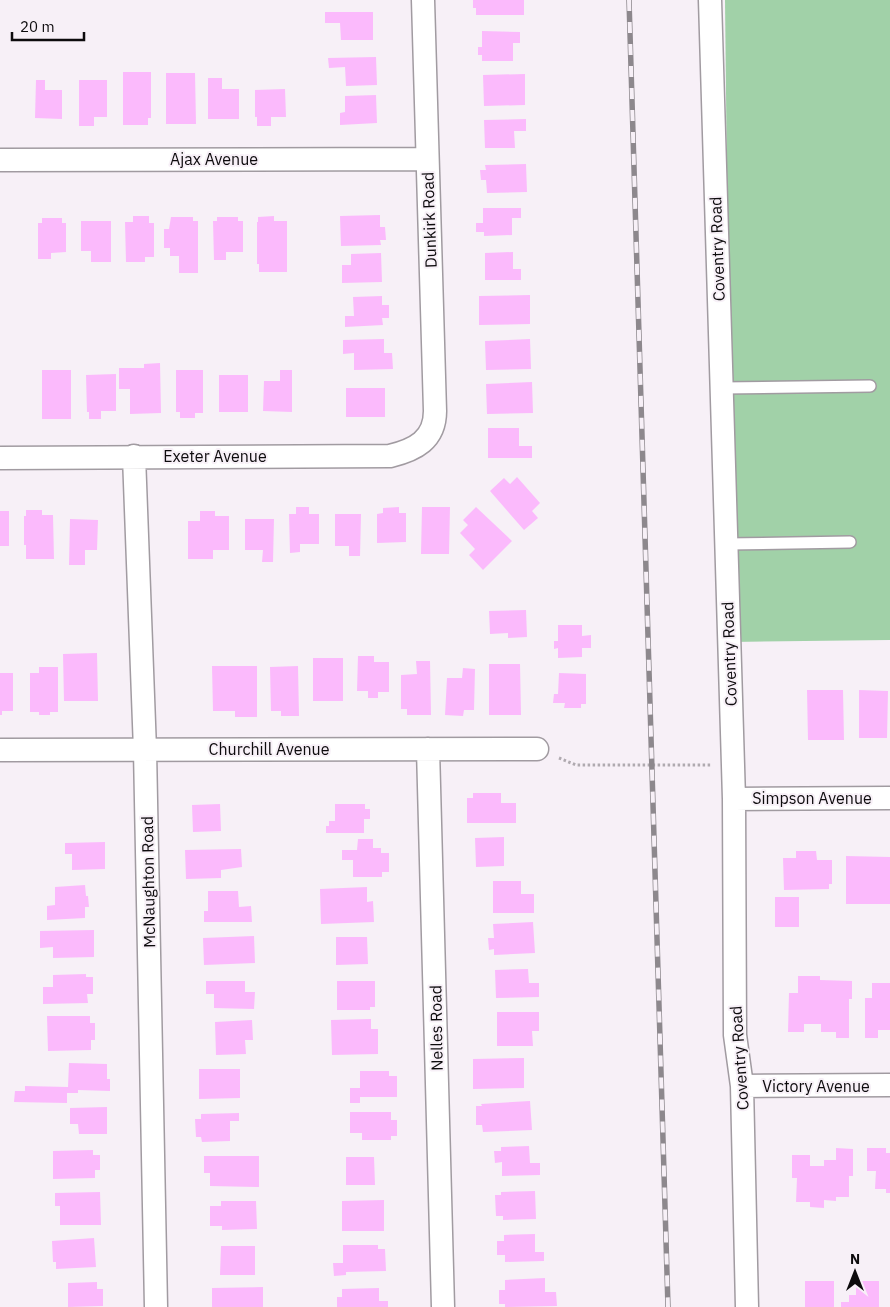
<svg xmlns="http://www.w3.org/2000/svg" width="890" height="1307" viewBox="0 0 890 1307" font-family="'IBM Plex Sans',sans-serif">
<rect width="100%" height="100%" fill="#f7f0f7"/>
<!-- green -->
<path fill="#a1d1a8" d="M725,0H890V640L732,642Z"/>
<!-- building -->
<path fill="#fbbafc" d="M473,0H524V15H476V8H473Z
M325,12H373V40H341L340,23H325Z
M482,31L520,32V43H513V61H482V55H478V47H482Z
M376,57L377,85L346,86L345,67L329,68L328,58Z
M123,72H151V118H148V125H123Z
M166,73H195L196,124H166Z
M525,74V105L484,106L483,75Z
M208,78H222V89H239V119H208Z
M36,80H45V90H62V119L35,118Z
M79,80H107V117H94V126H79Z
M285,89L286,117H271V126H257V117H255V90Z
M376,95L377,123L340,125V113L345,112V96Z
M526,119V131H514L515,148H485L484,120Z
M526,164L527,192L487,193L486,180H481L480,170H486L485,165Z
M483,208H521V218H512V235L484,236V232H476V223H483Z
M380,215V227H385L386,240H380L381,245L341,246L340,216Z
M133,216H149V223H154V257H145V262H126L125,222H133Z
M274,216V221H287V272H259V264H257V222H258V217Z
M171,217H193V221H198V273H179V256H170V248H164V229H169Z
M217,217H238V221H243V252H226V260H214L213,221H217Z
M42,218H62V223H66V252L51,253V259H38V223H42Z
M81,221H111V262H91V251H81Z
M513,252V269H521V280H485V253Z
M381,253L382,282L342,283V265H351V254Z
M530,295V324L479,325V296Z
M382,296V305H389V318H382L383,325L345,327V316H354L353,297Z
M384,339V353H392L393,369L354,370V353L343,354V340Z
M530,339L531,369L486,370L485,341Z
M160,363L161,413L130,414V389H119V368H144V364Z
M42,370H71V419H42Z
M176,370H203V413H195V418H180V412H176Z
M280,370H292V412L263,411L264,381H280Z
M116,374V411H101V419H89V412H87L86,375Z
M219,375H248V412H219Z
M532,382L533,413L487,414L486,384Z
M346,388H385V417H346Z
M488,428H519V446H532V458H488Z
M517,477L540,503L532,511L538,518L524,530L490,491L504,478L510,484Z
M296,507H309V514H319V544H300V552L290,553L289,514H296Z
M399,507V513H406V542L377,543V514L383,513V508Z
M422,507H450L449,554H421Z
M476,507L512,541L483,570L469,555L475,549L460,533L468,525L463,520Z
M26,510H42V515H53L54,559H26V545H24V516H26Z
M0,511H9V546H0Z
M200,511H215V516H229V550H213V559H188V521H200Z
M335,514H361L360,556H349V546H335Z
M70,519L98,520L97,550H85V565H69Z
M245,519H274L273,562H262L263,550H245Z
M526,610L527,637L508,638V633L490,634L489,611Z
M558,625H582V636L591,635V648H582V657L558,658V648L554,649V641H558Z
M97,653L98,701H64L63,654Z
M358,656H374V662H389V692H378V698H368V691H357Z
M313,658H343V701H313Z
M416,661H430L431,715H407V709H401V675L417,674Z
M489,664H520L521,715H489Z
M212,666H257V717H235V711H213Z
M298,666L299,716H281V711H271L270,667Z
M39,667H58V712H50V715H39V712H30V673H39Z
M463,668L475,669L474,710H464L463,716L445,715L447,678H462Z
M0,673H13V711H2V715H0Z
M559,673L586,674V704H581V708H564L565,703H553L554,694H558Z
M807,690H843L844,740H808Z
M859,690L888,691L887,738H859Z
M473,793H501V803H516V823H467V798H473Z
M220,804L221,831L193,832L192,805Z
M335,804H365V809H370V819H364V833H326V826H329V821H335Z
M504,837V866L476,867L475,838Z
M358,839H373V848H381V853H389V872H382V877H353V860H342V850H357Z
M105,842V869L72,870V854H65V843Z
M241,849L242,867L221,870V878L186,879L185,850Z
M796,851H816L817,860H832V884H829V889L784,890L783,858H796Z
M846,856L890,857V904H846Z
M493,881H521V894H534V913H493Z
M85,885L86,896H88L89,907H85V918L47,920V906L55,905V887Z
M367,887V902L373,901L374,922L321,924L320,889Z
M208,891H238L239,907L251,906L252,922H204V911H208Z
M775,897H799V927H775Z
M533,922L535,953L494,955V949L489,950L488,938H494L493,924Z
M94,930V957L53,958V947L40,948V931Z
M254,936L255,963L204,965L203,938Z
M336,937H367L368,964L336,965Z
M528,969L529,983H539V997L496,998L495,970Z
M86,974V977H93V994H87L88,1003L43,1004V987H53V975Z
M798,976H820V980L852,981V999H849V1038H836V1032H821V1024H804V1032H788L789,993H798Z
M206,981H245V992H255L254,1009L214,1008V994H206Z
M337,981H375V1007H370V1010H337Z
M872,983H890V1030H878V1038H865V998H872Z
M497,1012H539V1031H532L533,1046H497Z
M47,1016H90V1023H95V1040H91V1050L48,1051Z
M371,1019V1029H378V1054L332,1055L331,1020Z
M252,1020L253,1040H245L246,1054L216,1055L215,1022Z
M524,1058V1088L473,1089V1059Z
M69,1063L107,1064V1079H110V1091L78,1090V1093H67V1103L14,1102L15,1091H25V1086L68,1087Z
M199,1069H240V1098L199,1099Z
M360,1071H389V1076H397V1097H360V1103H350V1088H360Z
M530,1101L532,1130L483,1132L482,1125H476V1106H482L481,1104Z
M107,1107V1134H79L78,1124H70V1108Z
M350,1112H391V1120H397V1136H391V1140H362V1133H350Z
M239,1113V1121H230V1141L202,1142L201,1137H196L195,1119H201V1114Z
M529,1146L530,1163H540V1175L502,1176V1162L495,1163L494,1151H501V1147Z
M836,1148L853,1149V1176H849V1197H836V1201L824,1200V1208L810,1207V1202H796L797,1178H792V1155H810V1166H824V1160H836Z
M867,1148H886V1153H890V1193H886V1189H875L876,1171H867Z
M93,1150V1155H100V1170H95V1178L53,1179V1151Z
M204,1156H259V1187L210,1186V1173H204Z
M346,1157H374L375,1185H346Z
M535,1191L536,1219L503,1220V1216H496L495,1195H501V1192Z
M100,1192L101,1225H60V1206H55V1193Z
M384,1200V1231H342V1201Z
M221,1201H256L257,1229L222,1230V1226H210V1206H221Z
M535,1234V1252H544V1261L505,1262V1255H497V1241H504V1235Z
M94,1238L96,1267L56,1269V1262H53L52,1241Z
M343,1245H378V1249H385L386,1271L346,1272V1275L334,1276L333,1263H343Z
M221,1246H255V1275H220Z
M545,1278V1292H556L557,1306L505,1307V1304H499V1290H505V1280Z
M805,1281H834V1307H805Z
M856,1281H879V1307H841V1302H849V1295H856Z
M97,1282V1289H103V1306L68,1307V1283Z
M263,1287V1307H212V1288Z
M379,1288V1301H388V1307H337V1297H342V1289Z"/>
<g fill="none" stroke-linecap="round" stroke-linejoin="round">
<!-- lane casing -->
<g stroke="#a19ba1" stroke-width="14">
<path id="lane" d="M722,388L870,386
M726,544L850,542"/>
</g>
<!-- street casing -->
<g stroke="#a19ba1" stroke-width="25">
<path id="street" d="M710,0L734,799L735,1035L742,1086L747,1307
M0,160L427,159
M134,456L145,750L156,1307
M0,458L390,456C415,450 435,440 435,411L423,0
M428,749L443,1307
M0,750L537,749
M734,799L890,798
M742,1086L890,1085"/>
</g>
<!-- path -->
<path stroke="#b0aab0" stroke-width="3" stroke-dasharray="2.5 2.5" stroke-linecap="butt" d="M559,758L576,765H711"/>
<!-- lane -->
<use href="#lane" stroke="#fff" stroke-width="11"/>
<!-- street -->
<use href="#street" stroke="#fff" stroke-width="22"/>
<!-- rail casing -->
<g stroke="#8d888d" stroke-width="5.5">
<path id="rail" d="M629,0L668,1307"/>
</g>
<!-- rail -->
<use href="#rail" stroke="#f7f0f7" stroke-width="4" stroke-dasharray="11" stroke-linecap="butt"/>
</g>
<g text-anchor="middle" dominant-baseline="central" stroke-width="4" stroke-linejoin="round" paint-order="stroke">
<!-- street labels -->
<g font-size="16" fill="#0d0b0d" stroke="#f7f0f7">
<text x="214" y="159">Ajax Avenue</text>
<text transform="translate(429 220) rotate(-92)">Dunkirk Road</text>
<text transform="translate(717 249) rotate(-92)">Coventry Road</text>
<text x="215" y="456">Exeter Avenue</text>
<text transform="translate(729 654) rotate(-92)">Coventry Road</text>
<text x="269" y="749">Churchill Avenue</text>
<text x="812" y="798">Simpson Avenue</text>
<text transform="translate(148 882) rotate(-91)">McNaughton Road</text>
<text transform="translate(436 1028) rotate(-91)">Nelles Road</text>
<text transform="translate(739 1058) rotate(-94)">Coventry Road</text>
<text x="816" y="1086">Victory Avenue</text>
</g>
</g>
<!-- north arrow -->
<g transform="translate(855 1272)" stroke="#f7f0f7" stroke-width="4" paint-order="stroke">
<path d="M0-4L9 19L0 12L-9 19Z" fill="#0d0b0d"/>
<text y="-8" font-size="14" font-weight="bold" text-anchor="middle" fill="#0d0b0d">N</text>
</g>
<!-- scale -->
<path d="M12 32v8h72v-8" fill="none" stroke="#0d0b0d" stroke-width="2.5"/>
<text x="20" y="32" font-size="15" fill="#0d0b0d" stroke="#f7f0f7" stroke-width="4" paint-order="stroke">20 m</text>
</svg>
